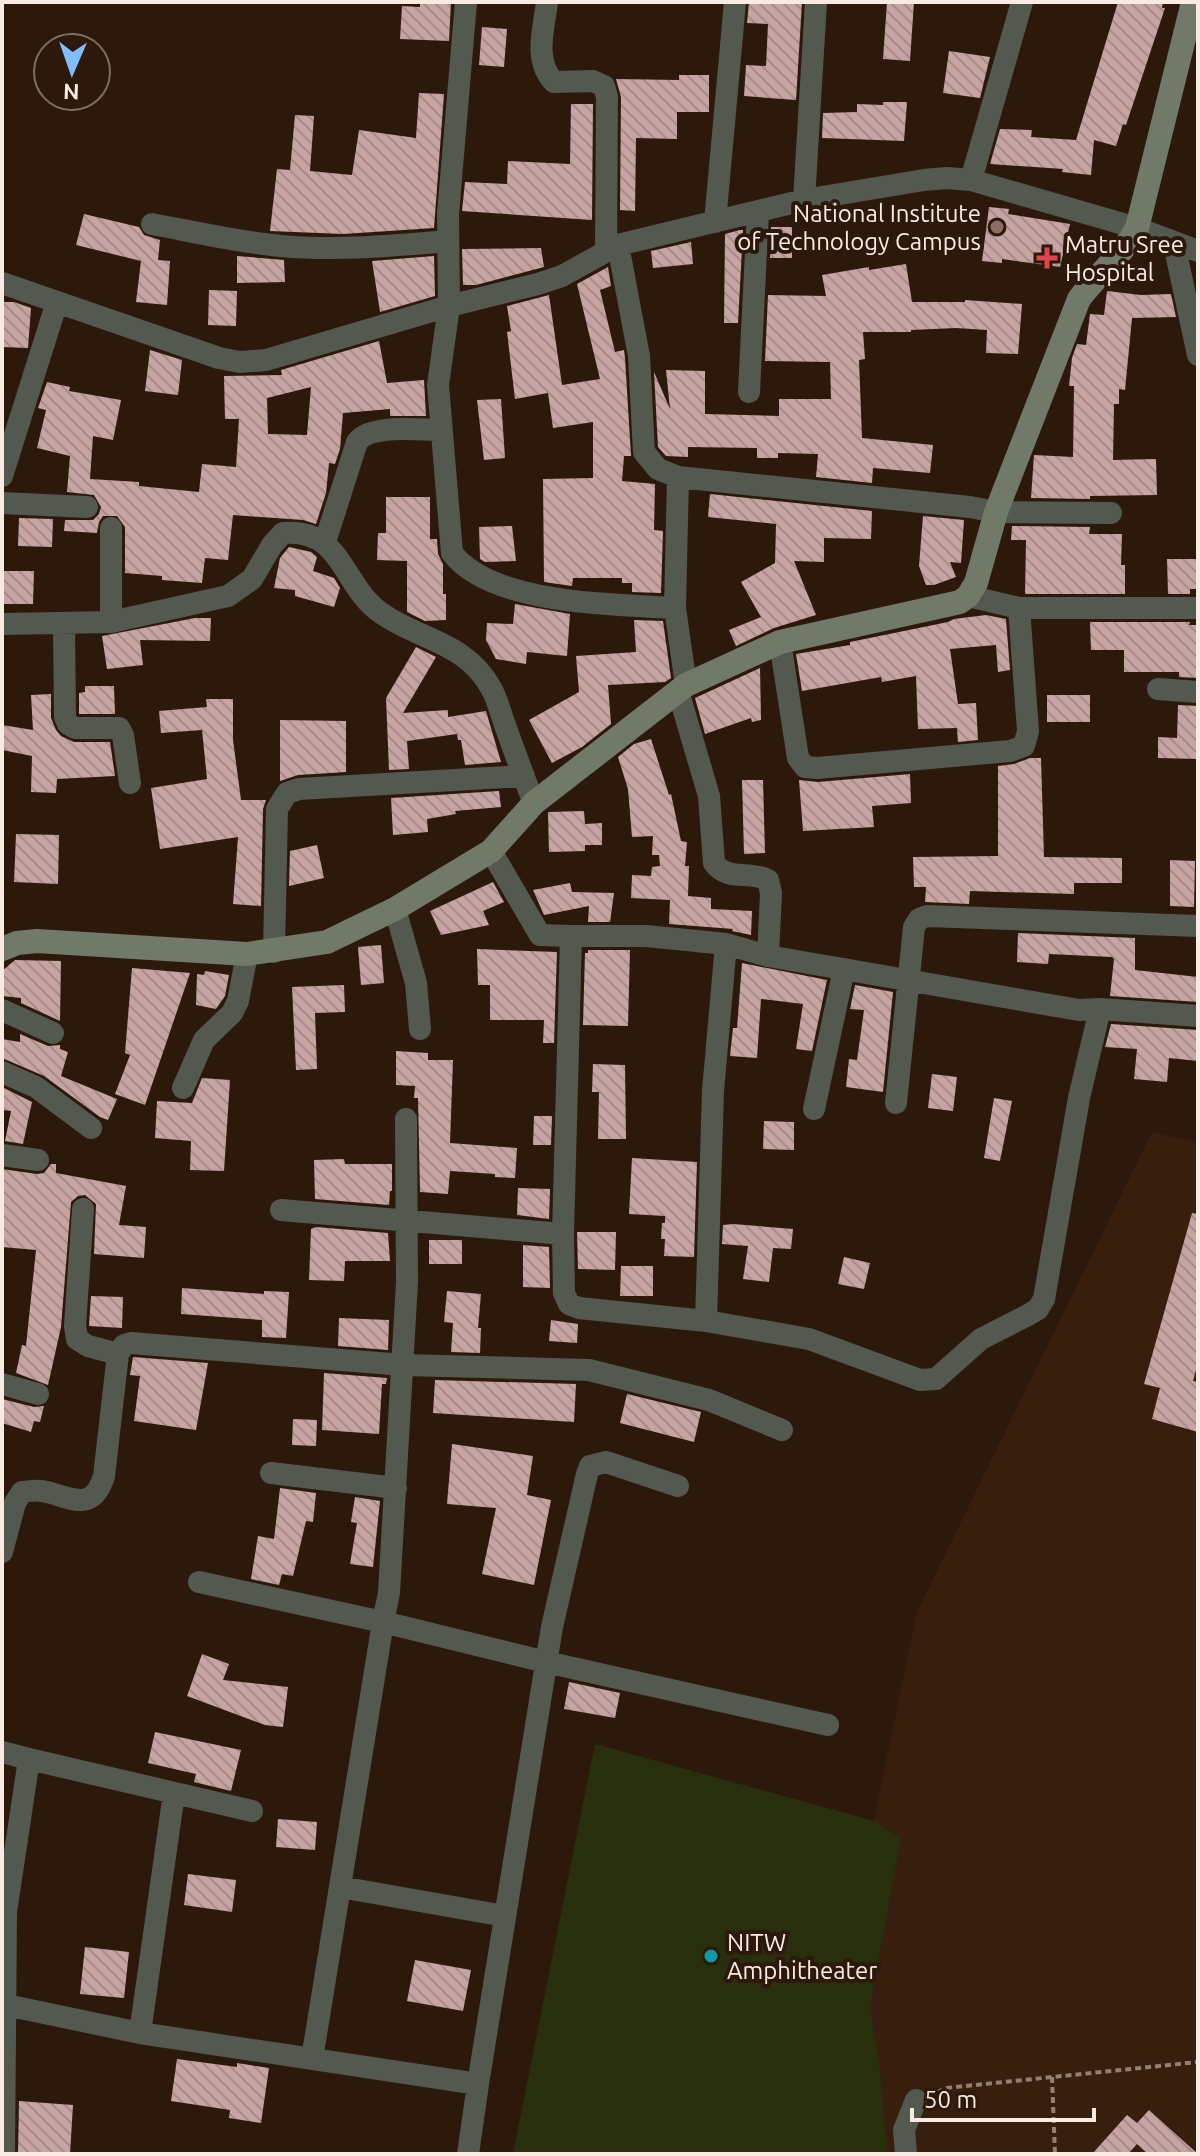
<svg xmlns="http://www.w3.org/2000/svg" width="1200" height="2156" viewBox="0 0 1200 2156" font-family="Ubuntu,sans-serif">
<defs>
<pattern id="building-back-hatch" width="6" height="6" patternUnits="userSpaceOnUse" patternTransform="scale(2)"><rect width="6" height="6" fill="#c5a4a2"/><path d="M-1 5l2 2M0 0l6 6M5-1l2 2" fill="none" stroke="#a68c8a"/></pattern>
</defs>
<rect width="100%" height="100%" fill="#2d190c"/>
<!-- built -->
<path fill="#381e0d" d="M1152,1132L1198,1143V2154H513L595,1744L874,1821L917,1612Z"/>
<!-- park -->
<path fill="#282f0c" d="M595,1744L874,1821L901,1838L870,2007L881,2077L887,2154H513Z"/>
<!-- building -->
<path fill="url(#building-back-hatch)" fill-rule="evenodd" d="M420,2H451L449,41L400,39L402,6L420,7Z
M749,2H802L796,100L744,96L746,65L766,66L768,24L747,23Z
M887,2H914L910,61L883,59Z
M1118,2H1163L1162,8H1165L1126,125L1123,124L1116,146L1094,140L1091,175L1062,172L1063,169L990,164L1000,129L1032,130L1031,137L1076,140Z
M482,27L507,29L504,67L479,65Z
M949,51L990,57L980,98L943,93Z
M679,75H709V112H677V139L636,138L635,211L620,210L621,97L616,79L679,80Z
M419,93L444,94L434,228L343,234L270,231L277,169L290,170L295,115L314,116L310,171L352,175L359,130L416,138Z
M883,102H907L904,141L822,138L823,113L857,112V104L883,105Z
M571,104H593L592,220L462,211L465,182L507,184L508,161L570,164Z
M989,207L1009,209L1008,214L1070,224L1060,267L1002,259V263L982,261Z
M84,214L139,227L144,235L160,240L158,260L170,261L167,305L136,302L141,261L76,245Z
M771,227H792V258H770Z
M740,230H743L738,323H724L725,234Z
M691,242L693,264L653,268L651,251Z
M541,248L544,267L476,285H463L462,249Z
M237,256L284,260L285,282L237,283Z
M434,256L435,296L380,312L372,261Z
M906,264L912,302H965V300L1022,304L1018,354L986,353L987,330L956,328L911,330V332H863L865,359L859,360L862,438L933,445L930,473L873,468L872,483L816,477L818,454L778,453V458H757V448L688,447V457L666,456L658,447L654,372L670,409L666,370L705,371V414L779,416V399H831L830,362L765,361L768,295L826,296L822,275L869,267V270Z
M608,267L611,286L600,290L615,352L624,350L625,358L631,456H624L622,481L655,484L654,530L663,531L661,593L632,592V583H622V578H573L572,586L544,582L543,479L593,478V422L553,428L548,393L515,399L507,332L511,331L507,306L549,295L562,385L600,379L577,284Z
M209,290L237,291L236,326L208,325Z
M1107,291L1141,295L1171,294L1176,317L1132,318L1125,390L1119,389V404H1114L1113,460L1156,459L1157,495L1090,496V499L1031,498L1034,455L1073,457L1074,386H1069L1072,358L1077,344L1086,345L1090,314L1104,315Z
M2,302H14L31,308L28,348L2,347Z
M379,341L387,383L424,380L426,416H390V409L343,413L340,449L335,464L329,463L326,493L316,524L303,520L233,515L228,560L205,558L202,583L162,580V576L125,573V527L117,516H103L99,522L97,533L64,531L65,520H93L99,514L101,507L94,495L67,492L70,456L37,448L46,410L38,408L47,382L70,387L69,391L121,400L113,440L93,436L90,479L139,482V486L199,492L202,464L236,467L239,419H225L224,376L282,375L281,370ZM311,387L307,435L268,434L267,398Z
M150,350L182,360L178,395L145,391Z
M501,399L505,458L484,460L477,400Z
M710,494L872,511L871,539L824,538V562L794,561L816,615L774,628L736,646L729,630L761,617L741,582L775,563L776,524L708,517Z
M386,497H430V539H437L438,554L443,564V594H446V620L425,621L407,612V561L377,560L378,533H386Z
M923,516L964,520L961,563L950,562L956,577L934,585H926L919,566Z
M19,518L53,519L52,547L18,546Z
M512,526L516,561L485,562L480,559L479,527Z
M1012,526L1090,527L1089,534H1122L1121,565H1125V594H1025L1026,540H1011Z
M289,547L311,552L317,557L313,571L334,578L340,588L334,607L295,596V590L274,588L280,558Z
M1167,559H1198V589H1190V594H1168Z
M2,571H34L33,604H2Z
M515,604L570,614L567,656L527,652L526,664L496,659L486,640L487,623L513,624Z
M986,615L1006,619L1010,670L998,672L996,645L950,649L958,704L976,703L978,740L958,742L957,728L918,729L916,676L882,682L881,677L802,691L796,654L850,645V642L948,622L954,619Z
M195,618H211L210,641L140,640L143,665L107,669L102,636Z
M634,620L663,621L671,678L665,682L608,685L611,724L582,747L552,763L529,720L579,692L576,656L636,652Z
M1090,622H1190L1189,625H1198V678L1179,677V672H1124V650H1091Z
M416,647L436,657L403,713L448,710V717L486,711L501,762L465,765L461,740H458L457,734L407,741L409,769L389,770L386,698Z
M760,668L761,720L752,722L751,718L705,734L695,698Z
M85,686H114L115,714H79V693L85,692Z
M51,694V718L56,730L61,736L74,742H110L115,776L57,779L56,793L31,792L32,756L2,750V725L33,730L31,695Z
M1047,695H1090V722H1047Z
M206,699H233V740L241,800H266L263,809L261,906L233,904L238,837L160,849L151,788L207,779L202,730L161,733L159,711L207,707Z
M1178,705L1198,706V759L1158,758V737L1177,738Z
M280,720L346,721V772L298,775L280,781Z
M651,739L669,795L671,794L681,841L687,842L685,866H689L688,896L711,898V909L752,911L751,935L732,931L733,929L669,924L670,900L631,898L632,875L651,876L652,867L660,866L659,855H652L653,836L632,837L628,789L618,757L634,744Z
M1030,758H1041L1044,857L1122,858V883H1074V894L970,891L969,904L925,902L926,887H914L913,857L998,856V766L1014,764Z
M910,774L911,803L872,806L874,827L803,831L799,780L818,782Z
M742,780H763L765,853L744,854Z
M499,791L501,807L455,811L456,814L427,819L428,832L393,835L391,798Z
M584,811L585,824L602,823V845H585V851L549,852L548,812Z
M16,834L59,835L58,884L14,882Z
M317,845L324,878L289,886L290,851Z
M1170,860L1195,861L1194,907L1170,906Z
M493,882L504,902L483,911L489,925L441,935L430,911Z
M570,883L572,892L614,893L610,922H588L589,906L544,915L533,890Z
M1018,933L1135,938V970L1198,977V1002L1110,996L1114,959L1112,957L1049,954L1048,964L1017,962Z
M381,945L384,983L361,985L358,947Z
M477,949L557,952L554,1043H543L544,1020H490V985H478Z
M588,950H630L628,1026L583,1025L585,953H588Z
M15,960L61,961L60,1021L21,1003V998L2,996V971Z
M742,963L827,980L812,1051L796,1049L803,1004L761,999L757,1058L730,1056L733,1028H737Z
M132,968L190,973L145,1105L115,1094L130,1055L125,1053Z
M205,971L229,975L225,996L216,1009L196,1005L197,974L204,975Z
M344,985L345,1012L315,1013L317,1069L296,1070L292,987Z
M855,985L893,992L883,1092L846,1087L849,1059L857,1060L864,1010L850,1009Z
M1111,1024L1198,1030V1061L1169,1058L1167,1082L1134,1079L1137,1049L1105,1047Z
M20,1034L48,1046L60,1045V1049L68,1052L61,1076L117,1099L108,1120L100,1117L44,1076L2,1058V1039L20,1042Z
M396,1051L428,1053V1060H453L450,1143L517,1148L515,1178L495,1177V1174L450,1171L448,1194L420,1192L418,1098H414L415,1086L396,1085Z
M593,1064L625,1065L626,1139H598L599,1092H592Z
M932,1074L957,1077L953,1111L928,1108Z
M202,1078L230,1080L224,1171L190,1170L191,1141L155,1138L157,1101L192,1103Z
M2,1087L32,1102L23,1144L5,1141L11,1111L2,1110Z
M994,1098L1012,1101L1000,1161L984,1158Z
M534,1116H552L551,1145H533Z
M764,1121L794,1122V1150L763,1149Z
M632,1158L697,1162L694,1257L664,1256L665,1239H661L662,1223H665V1216L629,1214Z
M344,1159L345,1164H392V1191H390L389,1205L315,1199L314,1160Z
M51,1164H56V1173L126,1186L119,1225L146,1227L144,1258L94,1254L96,1204L85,1195L78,1196L71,1202L61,1327L48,1385L16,1373L22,1345L26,1346L36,1250L2,1247V1169L37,1174L44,1173Z
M518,1188L550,1189L549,1219L517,1215Z
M1192,1213L1198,1214V1363L1193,1381L1198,1382V1432L1152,1419L1160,1388L1144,1384Z
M733,1224L793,1229L791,1249L773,1248L769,1282L743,1279L748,1246L722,1244L723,1225Z
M316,1227L388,1233L390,1261H345L344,1281L309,1280L311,1229Z
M577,1232H616L615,1270L578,1269Z
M429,1240H462V1264H429Z
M523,1245L549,1247L550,1288L523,1287Z
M844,1257L870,1263L864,1289L838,1284Z
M621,1266H653V1296H620Z
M182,1288L264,1294V1291L289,1292L286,1338L262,1337V1320L181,1314Z
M447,1291L481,1294L478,1328H481L480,1353L451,1352L453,1323L444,1322Z
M91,1296L123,1297L122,1328L89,1326Z
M339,1318L389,1320L388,1350L338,1346Z
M551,1320L578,1324L577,1343L549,1341Z
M133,1357L208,1363L196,1430L134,1421L140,1376L130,1375Z
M324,1373L387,1378L386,1384H382L379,1434L322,1430Z
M435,1380L576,1384L574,1422L433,1413Z
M627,1394L701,1412L694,1442L620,1423Z
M2,1399L34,1407L44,1406L40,1422L34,1421L31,1432L2,1423Z
M293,1419L317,1420L316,1446L292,1445Z
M452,1444L533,1456L527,1495L551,1500L534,1585L482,1574L496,1508L447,1504Z
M280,1488L316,1493L313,1522L306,1521L293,1576L282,1574L279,1585L251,1579L258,1536L274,1539Z
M355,1497L380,1501L373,1567L350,1564L357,1523L351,1522Z
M202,1654L229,1664L223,1680L288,1687L283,1727L265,1725L187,1696Z
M569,1682L620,1693L615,1718L564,1709Z
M155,1732L241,1750L231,1791L194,1782L196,1774L148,1763Z
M278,1819L317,1822L315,1850L276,1847Z
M188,1874L236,1880L232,1912L184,1905Z
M85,1947L129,1952L124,1998L80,1994Z
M415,1960L471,1970L463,2011L407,2001Z
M177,2059L237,2067V2063L269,2068L261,2123L229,2118L230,2110L171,2101Z
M19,2101L73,2105L70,2154H18Z
M1149,2110L1198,2154H1148L1137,2144L1128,2154H1092L1127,2115L1137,2123Z"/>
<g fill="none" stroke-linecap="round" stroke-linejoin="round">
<!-- path -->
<path stroke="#928075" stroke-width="4" stroke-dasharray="6 4" stroke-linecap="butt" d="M1052,2077L1055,2154
M937,2092L946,2088L1198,2062"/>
<!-- street -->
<path stroke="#53594e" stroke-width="22" d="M466,2L448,214L449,306L438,385L452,553C492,605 614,604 675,608
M547,2C544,29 533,60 554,82L593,81L604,86L607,97L606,251
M971,180L1022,2
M804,200L816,2
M715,222L735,2
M152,224C195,232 237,242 281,246C336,251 392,246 448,241
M1174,244L1198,355
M618,245L639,356L644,452L658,469L678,477
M2,283L219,358L240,362L266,360L449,306L538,284L562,276L618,245L804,200L924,180L947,178L971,180L1137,228L1198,251
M749,392L758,212
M2,476L57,302
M2,503L87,507
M111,528V622
M325,542L357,442C370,424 418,430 440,430
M968,596L1019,608H1198
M2,624L111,622L228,596L252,579L272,545L283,533C343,528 341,585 381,613C419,640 466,642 491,688C498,700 501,715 506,728C515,753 524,778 534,803
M64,624L65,717L68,724L75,728H119L123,735L130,783
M780,642L798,758L805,767L817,768L1010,751L1024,746L1028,731L1019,608
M686,685L675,608L678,477L970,507L996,512L1111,513
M1158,689L1198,692
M678,691L709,796L714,863C728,882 749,870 768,880L771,893L768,956
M395,909L416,983L420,1029
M571,936H646L726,944L768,956L1079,1010L1100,1009L1198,1016
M274,952L277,809L287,793L299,789L524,776
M2,1010L53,1033
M2,1072L36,1087L91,1128
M183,1088L204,1040L232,1013L238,1001L247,954
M896,1103L914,927L919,919L927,916L1198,926
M814,1109L844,969
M406,1119L407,1282L389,1593L383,1622L546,1662L828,1725
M2,1155L38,1160
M83,1209L75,1326L77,1339L88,1346L118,1354
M281,1210L563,1234L571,936L540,935L491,851
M563,1234L564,1293L569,1304L579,1308L706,1321L713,1091L726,944
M706,1321L809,1339L920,1380L936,1379L981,1339L1028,1315L1038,1309L1044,1299L1079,1098L1100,1009
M2,1384L38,1394
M271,1473L396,1488
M2,1552L15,1503L22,1492C28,1491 35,1490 42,1491C70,1496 92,1515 104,1476L118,1354L124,1345L131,1343L404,1365L589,1370L709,1400L782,1430
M199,1582L383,1622L312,2059
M2,1752L29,1759
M340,1887L505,1916
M6,2005L140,2033L478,2084L552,1627L587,1474L590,1466L606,1462L678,1486
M140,2033L174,1793
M4,2154L6,1912L29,1759L252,1811
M468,2154L478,2084
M906,2154L904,2130L916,2100"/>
<!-- secondary -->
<path stroke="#717a69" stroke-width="24" d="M2,949L17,943L37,941L247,954L327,942L395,909L491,851L534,803L686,685L780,642L960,602L968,596L976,583L996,512L1079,299C1098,273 1122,256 1137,228L1193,2"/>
</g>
<!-- markers -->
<circle fill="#8d6e63" stroke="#2d190c" stroke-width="3" cx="997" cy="227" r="8"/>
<path fill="#e0444e" stroke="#2d190c" stroke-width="3" d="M1043 246h8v8h8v8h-8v8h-8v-8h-8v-8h8z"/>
<circle fill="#0f9aa8" stroke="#2d190c" stroke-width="3" cx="711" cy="1956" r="8"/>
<g text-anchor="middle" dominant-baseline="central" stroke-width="8" stroke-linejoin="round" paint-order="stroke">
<!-- poi labels -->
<g font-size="24" fill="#f9eae2" stroke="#2d190c" text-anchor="start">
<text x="981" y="213" text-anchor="end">National Institute<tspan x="981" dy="28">of Technology Campus</tspan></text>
<text x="1065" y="244">Matru Sree<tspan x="1065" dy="28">Hospital</tspan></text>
<text x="727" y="1942">NITW<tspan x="727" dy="28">Amphitheater</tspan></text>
</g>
</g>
<!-- border -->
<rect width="1200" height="2156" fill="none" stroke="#f9eae2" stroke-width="8"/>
<!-- north arrow -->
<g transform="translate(72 72) rotate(182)"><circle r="38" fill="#2d190c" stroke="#7f6d62" stroke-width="2"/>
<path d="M0-6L14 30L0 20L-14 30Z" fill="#80bdfa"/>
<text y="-12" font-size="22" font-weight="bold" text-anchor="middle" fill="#f9eae2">N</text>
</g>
<!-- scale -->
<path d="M912 2108v12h182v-12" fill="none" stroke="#f9eae2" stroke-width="4"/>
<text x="924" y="2108" font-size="24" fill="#f9eae2" stroke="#2d190c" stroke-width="6" paint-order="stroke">50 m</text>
</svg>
